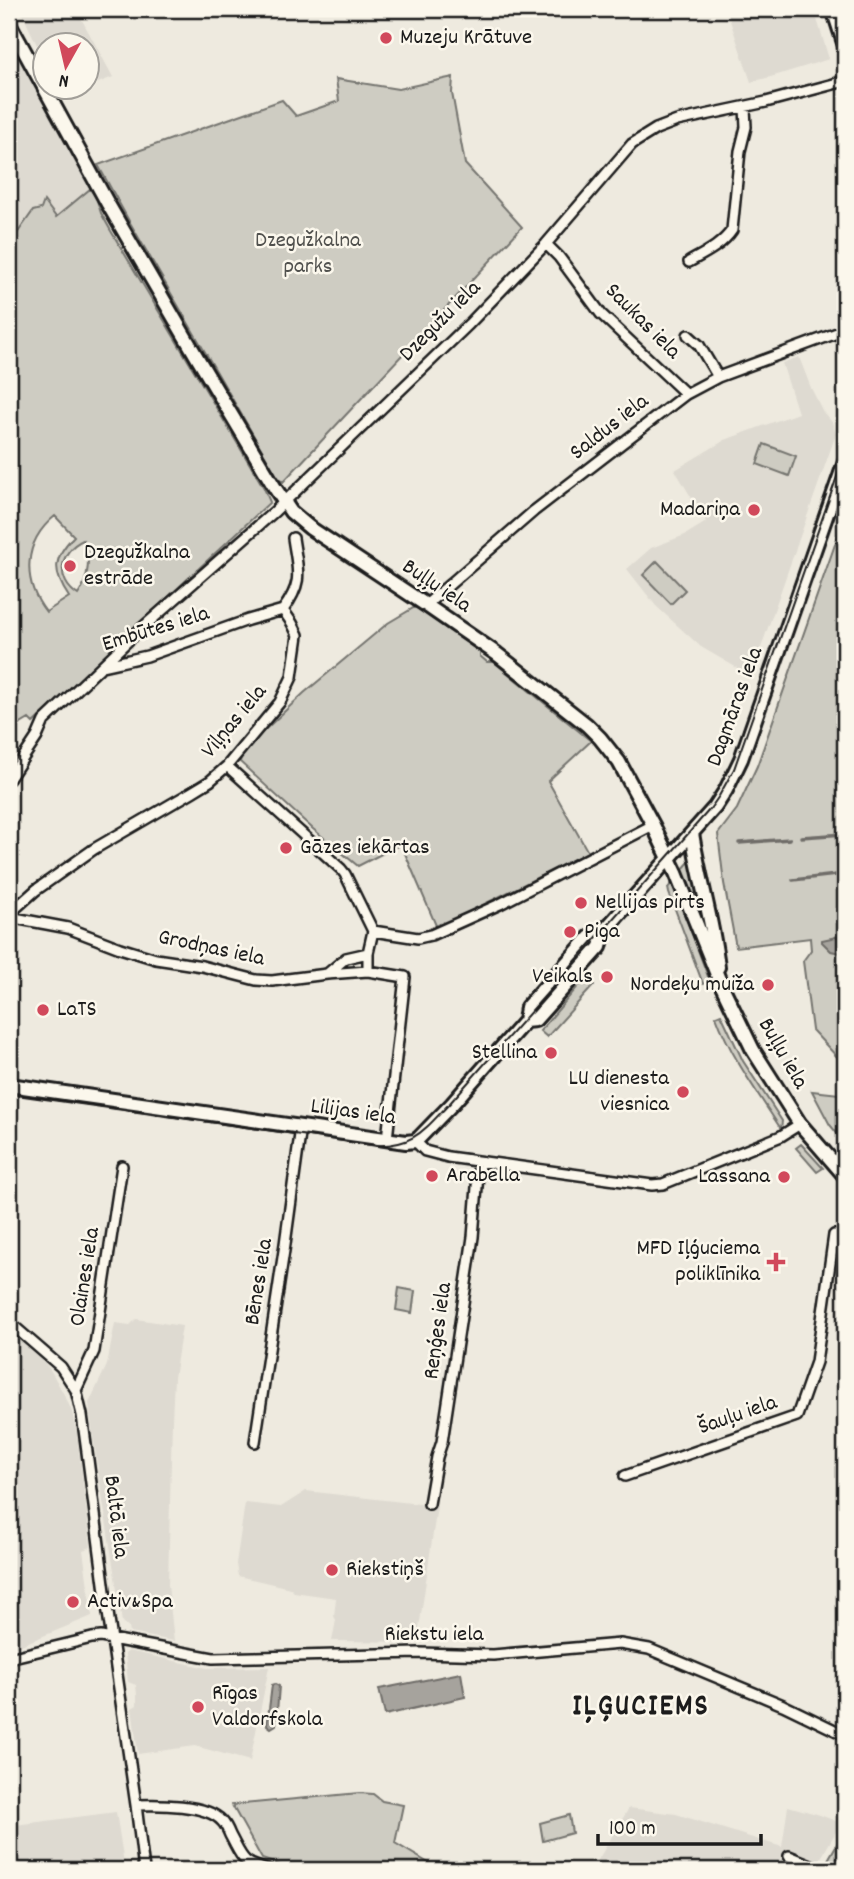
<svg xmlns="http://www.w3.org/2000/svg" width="854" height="1879" viewBox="0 0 854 1879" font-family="Dekko,sans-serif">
<rect width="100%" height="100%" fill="#eeeadf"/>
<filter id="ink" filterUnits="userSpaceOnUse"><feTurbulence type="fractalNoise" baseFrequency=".0143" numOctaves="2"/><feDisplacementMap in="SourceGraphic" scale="14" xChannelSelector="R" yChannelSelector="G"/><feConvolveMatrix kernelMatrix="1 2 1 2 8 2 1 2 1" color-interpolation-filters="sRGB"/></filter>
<g filter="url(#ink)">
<!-- built -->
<path fill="#dedad1" d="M20,9H76L113,77L88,87V46H46L45,62Z
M726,9H814L829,59L774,76L751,82Z
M9,41L90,189L56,217L44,202L41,209L33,211L9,245Z
M799,357L811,388L823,412L832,422L836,434L751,676L701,647L656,606L627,569L651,548L685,535L706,522L675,470L725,440L798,413L782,363Z
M136,1319L182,1326L174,1378L172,1420L168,1585L174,1641L130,1633L129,1628L122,1622L92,1431L89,1403L107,1365L115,1323L130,1325Z
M9,1330L39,1355L51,1371L67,1400L72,1412L77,1433L91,1547L83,1550L92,1616L9,1650Z
M306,1491L437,1506L417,1642L332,1641L336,1620L334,1616L336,1598L294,1592L290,1588L238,1576L236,1564L245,1503L281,1507Z
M129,1651L207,1668L269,1667L250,1761L195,1746L138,1754L132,1708L137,1705V1695L136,1685L128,1682L125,1654Z
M9,1773L14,1775L15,1825L116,1812L125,1870H9Z
M788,1806L820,1815L841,1823L814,1870H592L629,1808L676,1814L782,1847Z"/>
<!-- green -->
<path fill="#ceccc2" stroke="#75746f" stroke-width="2" fill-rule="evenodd" d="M453,77L452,93L465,164L522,227L283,482L277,476L129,221L98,165L282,100L296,116L339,101L336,79L398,89Z
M90,189L96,197L101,213L111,231L264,488L270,502L33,723L29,719L9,731V245L33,211L41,209L44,201L56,217ZM55,516L74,536C53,557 52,572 69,597L46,612C22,581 23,542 55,516ZM83,540C91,557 89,579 78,595C55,580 59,551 83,540Z
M764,444L796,456L789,476L757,464Z
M845,516V1143L830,1125L812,1091L839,1094L844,1086L840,1060L812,1030L803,961L811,950L810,938L736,947L724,883L718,834L737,809L757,766Z
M657,561L685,590L671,604L643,575Z
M415,607L480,652V656L487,662H494L591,741L548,781L588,852L437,928L401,844L358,866L313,829L240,762L241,757L252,742L304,693L388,623Z
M690,861L696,891L695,895L692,896L681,871Z
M672,883L674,886L710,982L703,984L669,893L668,888Z
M586,977L594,985L547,1037L540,1031Z
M721,1014L743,1061L782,1121L781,1129C757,1092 731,1057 716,1016Z
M801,1144L823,1168L817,1172L796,1148Z
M399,1288L415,1291L412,1313L396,1310Z
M359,1793L373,1794L382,1801L403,1805L395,1843L440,1870H294L262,1859L232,1805Z
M569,1815L572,1833L543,1841L540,1823Z
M845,1830C845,1844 843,1856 831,1865H825Z"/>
<!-- water -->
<path fill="#a6a39d" stroke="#6f6d69" stroke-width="2" d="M845,935V954L831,951L822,942V940Z
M461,1673L465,1697L385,1715L379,1689Z
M275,1684L279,1686L276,1725L271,1728L267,1725L272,1685Z"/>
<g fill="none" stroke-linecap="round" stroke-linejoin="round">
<!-- stream -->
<path stroke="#6f6d69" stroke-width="3.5" d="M801,837L845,834
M739,843L790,839
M793,880L845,874"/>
<!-- street casing -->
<g stroke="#1c1c1c" stroke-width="14">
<path id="street" d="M546,244L559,257L601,314L686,394
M689,262C705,253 722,245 732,230L740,151L746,127L745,108
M688,335L699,345L718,377
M835,491L845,498
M426,605L534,511L686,394L718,377L845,330
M283,610C304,581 298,572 293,538
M102,666L147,656L248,620L283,610
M227,766L341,869L345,874L373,931
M9,779L37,737L44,721L133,636L275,511L469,324L546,244L632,144L656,129L677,121L766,102L845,81
M9,914L36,890L94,849L192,792L210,781L227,766L280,702L292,677L298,635L292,623L283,610
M9,917L68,928L120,948L156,959L202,966L256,980L272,981L327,974L368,971L405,977L387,1139
M373,931L418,938L431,935L500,904L653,825
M368,971V953L373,931
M327,974L346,958L368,953
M415,1141L425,1151L448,1157L652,1185L663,1184L781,1136L800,1124
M9,1322L61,1367L76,1390L82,1415L87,1452L106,1599L136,1805L144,1870
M76,1390L94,1351L122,1166
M255,1442L285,1244L301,1127
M625,1476L797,1416L816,1362L834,1235L845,1237
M429,1504L437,1457L442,1442L473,1237L479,1162
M9,1658L92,1638L101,1637L213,1658L419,1653L493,1655L620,1644L649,1649L783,1705L845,1735
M136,1805C158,1804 207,1804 222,1821C225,1824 228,1830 230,1835C243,1859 241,1863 268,1870
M789,1856L823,1870"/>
</g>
<!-- secondary casing -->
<g stroke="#1c1c1c" stroke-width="18">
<path id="secondary" d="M833,9L845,46
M9,23L108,204L198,359L275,488L291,512L310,528L426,605L497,654L587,725L600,738L619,762L653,825L676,873L720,982L753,1050L800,1124L845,1176
M692,833C699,878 713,922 718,967
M525,1021L535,1020L600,947L604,931
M9,1085L406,1142L415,1141L419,1138L452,1104L525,1021L527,1007L590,937L604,931L715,807L726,790L741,759L845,462"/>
</g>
<!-- street -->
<use href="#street" stroke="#fbf7ec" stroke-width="9"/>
<!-- secondary -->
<use href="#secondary" stroke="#fbf7ec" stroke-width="12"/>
<!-- tram -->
<path stroke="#1c1c1c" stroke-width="2" d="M843,9L845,16
M9,1094L372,1145C413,1148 424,1130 450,1103L710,809L719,796L734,769L845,454"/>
</g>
</g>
<!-- markers -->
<g fill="#d1495b" stroke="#fbf7ec" stroke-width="2.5">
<circle cx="386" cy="38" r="7"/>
<circle cx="754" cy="510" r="7"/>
<circle cx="70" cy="566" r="7"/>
<circle cx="286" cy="848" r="7"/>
<circle cx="581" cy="903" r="7"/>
<circle cx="570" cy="932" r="7"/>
<circle cx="607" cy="977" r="7"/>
<circle cx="768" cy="985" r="7"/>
<circle cx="43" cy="1010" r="7"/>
<circle cx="551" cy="1053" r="7"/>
<circle cx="683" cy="1092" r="7"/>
<circle cx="432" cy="1176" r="7"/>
<circle cx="784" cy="1177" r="7"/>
<path d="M772.5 1251.5h7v7h7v7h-7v7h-7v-7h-7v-7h7z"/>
<circle cx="332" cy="1570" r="7"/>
<circle cx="73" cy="1602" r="7"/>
<circle cx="198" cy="1707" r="7"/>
</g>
<g text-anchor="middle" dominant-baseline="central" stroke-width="5" stroke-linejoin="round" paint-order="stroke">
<!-- poi labels -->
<g font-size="23" fill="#1c1c1c" stroke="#fbf7ec" text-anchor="start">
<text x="400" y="38">Muzeju Krātuve</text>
<text x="740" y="510" text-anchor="end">Madariņa</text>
<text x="84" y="553">Dzegužkalna<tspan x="84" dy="26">estrāde</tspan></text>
<text x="300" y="848">Gāzes iekārtas</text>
<text x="595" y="903">Nellijas pirts</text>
<text x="584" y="932">Piga</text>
<text x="593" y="977" text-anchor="end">Veikals</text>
<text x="754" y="985" text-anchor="end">Nordeķu muiža</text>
<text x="57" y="1010">LaTS</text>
<text x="537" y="1053" text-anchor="end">Stellina</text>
<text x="669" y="1079" text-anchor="end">LU dienesta<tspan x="669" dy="26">viesnica</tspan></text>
<text x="446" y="1176">Arabella</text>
<text x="770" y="1177" text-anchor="end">Lassana</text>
<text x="760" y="1249" text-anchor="end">MFD Iļģuciema<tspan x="760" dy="26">poliklīnika</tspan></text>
<text x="346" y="1570">Riekstiņš</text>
<text x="87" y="1602">Activ&amp;Spa</text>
<text x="212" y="1694">Rīgas<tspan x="212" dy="26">Valdorfskola</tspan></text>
</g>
<!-- park labels -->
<g font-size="23" fill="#51514e" stroke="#fbf7ec">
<text x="308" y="241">Dzegužkalna<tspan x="308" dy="26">parks</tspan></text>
</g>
<!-- street labels -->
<g font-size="23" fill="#1c1c1c" stroke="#fbf7ec">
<text transform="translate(441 322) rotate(-45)">Dzegužu iela</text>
<text transform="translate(642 322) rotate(45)">Saukas iela</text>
<text transform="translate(610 428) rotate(-38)">Saldus iela</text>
<text transform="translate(436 587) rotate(34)">Buļļu iela</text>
<text transform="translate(156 630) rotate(-17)">Embūtes iela</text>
<text transform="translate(736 707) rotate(-70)">Dagmāras iela</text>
<text transform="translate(235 722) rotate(-50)">Viļņas iela</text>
<text transform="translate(211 949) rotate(12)">Grodņas iela</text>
<text transform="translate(782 1054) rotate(60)">Buļļu iela</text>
<text transform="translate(353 1113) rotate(8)">Lilijas iela</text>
<text transform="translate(86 1277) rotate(-81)">Olaines iela</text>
<text transform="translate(260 1282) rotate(-81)">Bēnes iela</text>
<text transform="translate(439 1331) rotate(-82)">Reņģes iela</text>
<text transform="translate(738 1416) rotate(-19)">Šauļu iela</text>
<text transform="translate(115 1517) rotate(83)">Baltā iela</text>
<text x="434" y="1635">Riekstu iela</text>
</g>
<!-- district labels -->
<g font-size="30" font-weight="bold" letter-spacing="2" fill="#1c1c1c" stroke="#fbf7ec">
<text x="641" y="1708">IĻĢUCIEMS</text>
</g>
</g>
<!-- margin -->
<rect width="854" height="1879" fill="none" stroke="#fbf7ec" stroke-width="35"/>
<rect x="18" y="18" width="819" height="1844" fill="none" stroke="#1c1c1c" stroke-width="2.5" filter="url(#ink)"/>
<!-- north arrow -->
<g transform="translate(66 66) rotate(188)"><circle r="33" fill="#fbf7ec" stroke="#a29f99" stroke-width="2"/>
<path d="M0-5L12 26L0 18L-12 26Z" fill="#d1495b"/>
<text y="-10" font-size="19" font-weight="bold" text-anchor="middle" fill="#1c1c1c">N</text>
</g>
<!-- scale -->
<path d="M598 1834v10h163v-10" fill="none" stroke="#1c1c1c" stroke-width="3.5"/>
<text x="609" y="1834" font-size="21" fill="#1c1c1c" stroke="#fbf7ec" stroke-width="5" paint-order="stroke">100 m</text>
</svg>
